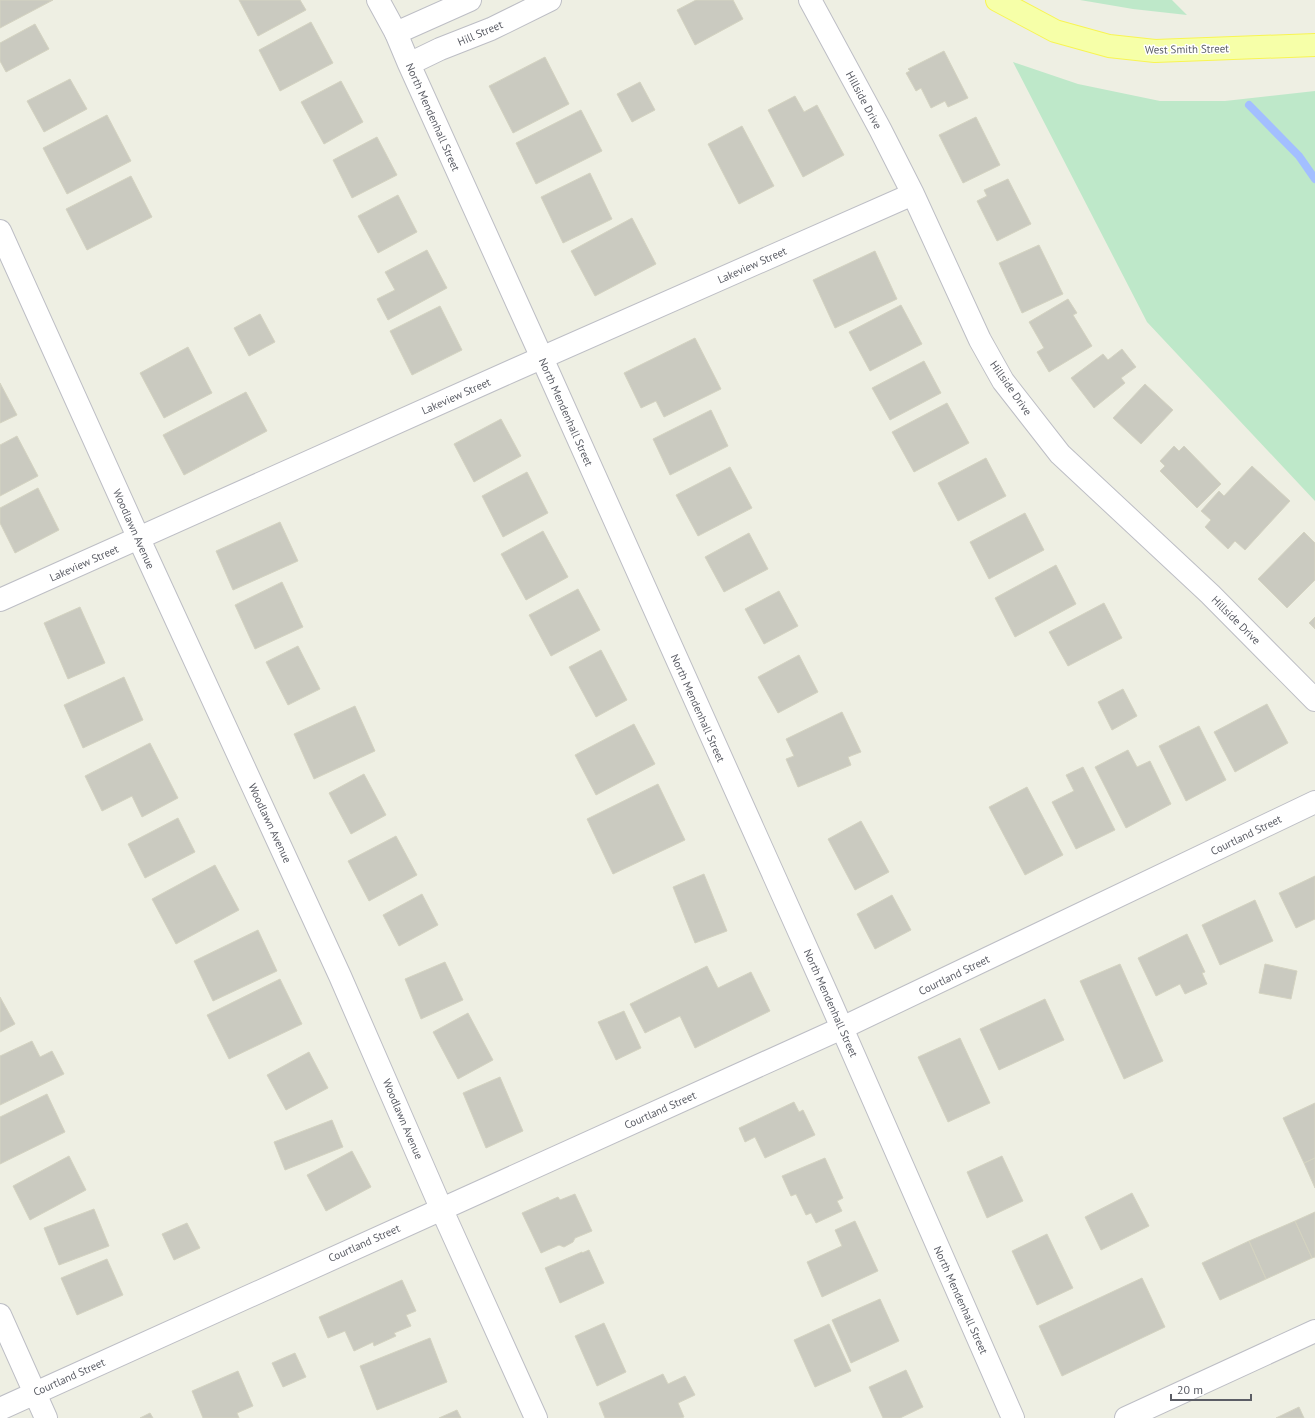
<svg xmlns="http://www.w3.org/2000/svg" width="1315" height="1418" viewBox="0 0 1315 1418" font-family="'PT Sans',sans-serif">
<rect width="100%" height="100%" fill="#eeefe3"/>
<!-- green -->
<path fill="#bee8c9" d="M1080,0H1172L1187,15L1133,9Z
M1013,62L1078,84L1160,101H1225L1315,91V501L1147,322Z"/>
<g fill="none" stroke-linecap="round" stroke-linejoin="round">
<!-- stream -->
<path stroke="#a3bfff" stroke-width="8" d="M1249,105L1299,156L1315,179"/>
</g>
<!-- building -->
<path fill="#cacac0" stroke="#d4d3c1" d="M0,0H53L0,28Z
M239,0H300L306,10L258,36Z
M696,0H733L743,19L695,45L677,10Z
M311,22L333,63L280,91L259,50Z
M35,24L49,49L6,72L0,61V43Z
M944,51L968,98L948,107L945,101L931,108L921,88L916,91L906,73L910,71L908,69Z
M545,57L569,104L513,133L489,86Z
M70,79L87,109L44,132L27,101Z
M341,81L363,122L324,144L301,102Z
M640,82L655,110L632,122L617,94Z
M795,96L804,112L817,105L844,155L803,177L768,110Z
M581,110L602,151L536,184L516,143Z
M107,115L131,161L67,194L43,148Z
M976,117L1000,165L963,183L939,135Z
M742,126L774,186L739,204L708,144Z
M377,137L397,175L352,198L333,160Z
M590,173L612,219L563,243L541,197Z
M131,176L152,217L87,250L66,209Z
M1008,179L1031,224L997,241L977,201L987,196L984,190Z
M398,195L417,232L378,253L358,216Z
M632,218L656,264L595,296L571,251Z
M1039,245L1063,294L1022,313L999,263Z
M427,250L447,288L388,320L377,299L395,290L385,272Z
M875,251L897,299L835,328L813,280Z
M1068,299L1077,313L1073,315L1092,346L1049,372L1037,352L1044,348L1029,322Z
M901,305L922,344L870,371L849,332Z
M440,306L462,350L412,375L390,331Z
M260,314L275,342L249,356L234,328Z
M695,338L721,389L664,417L656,401L641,408L624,373Z
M188,347L212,393L164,418L140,373Z
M1122,349L1136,367L1121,378L1125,383L1094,408L1071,378L1103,354L1108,360Z
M924,361L941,393L890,420L872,388Z
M0,383L17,415L0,423Z
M1145,384L1173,410L1141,444L1113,418Z
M246,392L267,431L184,475L163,435Z
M947,403L969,443L914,472L892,432Z
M711,410L728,446L670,475L653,439Z
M501,419L521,456L474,482L454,444Z
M17,436L38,476L0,496V445Z
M1174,446L1179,451L1184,446L1221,484L1197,508L1160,471L1165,466L1160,461Z
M986,458L1006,496L958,521L938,483Z
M1252,466L1290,501L1245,550L1235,541L1228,549L1205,527L1211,520L1201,511L1219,491L1224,496Z
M730,467L752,508L698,536L676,495Z
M527,472L548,513L503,537L482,496Z
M38,488L59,530L15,553L0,523V508Z
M1025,513L1044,550L989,579L970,542Z
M280,522L298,561L233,590L216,551Z
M543,531L568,577L526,600L501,554Z
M1304,532L1315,543V580L1287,608L1258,579Z
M749,533L768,569L724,592L705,557Z
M1056,565L1076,604L1015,637L995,598Z
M282,582L303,627L255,649L235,605Z
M578,589L600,630L551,656L529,615Z
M779,591L798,626L764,644L745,609Z
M1104,603L1122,638L1068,666L1049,632Z
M80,607L105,663L68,679L44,623Z
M1315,617V629L1309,623Z
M298,646L320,689L288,705L266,662Z
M601,650L627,700L596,717L569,667Z
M799,655L818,692L778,713L758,677Z
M124,677L143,720L83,748L64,705Z
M1123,689L1137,716L1112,730L1098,702Z
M1267,704L1288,743L1235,772L1214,732Z
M355,706L375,751L314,779L294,734Z
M842,712L861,752L848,757L851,765L798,787L786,759L794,756L786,739Z
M634,724L655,764L596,795L575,755Z
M1199,726L1226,780L1186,801L1159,746Z
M150,743L178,798L142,817L132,796L102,811L85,776Z
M1128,750L1137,767L1150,761L1171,804L1126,828L1095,767Z
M1083,767L1115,830L1076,849L1052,802L1074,791L1066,775Z
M364,774L386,815L351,834L329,793Z
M658,784L685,840L613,874L587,819Z
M1027,787L1063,855L1025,875L989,807Z
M178,818L195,852L145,878L128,844Z
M861,821L889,872L855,890L828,839Z
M396,836L417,875L369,901L348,861Z
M215,865L239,910L176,944L152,899Z
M704,874L727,931L695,943L673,887Z
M1315,876V919L1296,928L1279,893Z
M422,894L438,925L399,946L383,915Z
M892,895L911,930L875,949L857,914Z
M1255,900L1273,941L1220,965L1202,925Z
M258,930L277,971L213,1001L194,961Z
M1187,934L1205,972L1202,973L1207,984L1185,994L1180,984L1156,996L1138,958Z
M445,962L463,1000L421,1019L405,979Z
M1120,964L1163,1061L1124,1079L1080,981Z
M1265,964L1297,971L1291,999L1259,993Z
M707,966L718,988L751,972L770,1011L695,1048L680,1016L645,1033L630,1004Z
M280,979L302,1024L229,1059L207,1015Z
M0,997L15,1024L0,1032Z
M1045,999L1064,1040L999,1070L980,1029Z
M624,1011L641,1048L616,1060L598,1022Z
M468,1013L493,1060L458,1079L433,1032Z
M960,1038L990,1103L948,1122L918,1057Z
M32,1041L40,1057L52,1051L64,1074L0,1105V1056Z
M309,1052L328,1088L286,1110L267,1075Z
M500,1077L523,1131L486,1148L463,1093Z
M47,1094L65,1132L0,1164V1117Z
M794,1102L799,1112L803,1110L815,1135L765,1158L755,1137L745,1142L739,1128Z
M1315,1103V1158L1304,1163L1283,1118Z
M332,1120L343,1147L285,1170L274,1142Z
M352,1151L371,1187L326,1211L307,1175Z
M69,1156L86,1190L30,1220L13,1186Z
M1002,1156L1023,1201L987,1218L967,1172Z
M825,1158L843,1198L837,1201L842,1211L816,1223L811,1213L806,1215L796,1194L791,1196L782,1176Z
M1315,1158V1188L1304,1163Z
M1132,1193L1149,1226L1101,1250L1085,1217Z
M575,1194L592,1231L575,1238L573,1242L564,1247L559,1245L541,1253L522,1213L558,1197L560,1200Z
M94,1209L109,1246L59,1265L44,1228Z
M1315,1212V1257L1312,1258L1295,1221Z
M855,1221L878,1271L822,1297L807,1262L842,1246L835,1230Z
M1295,1221L1312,1258L1266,1279L1249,1241Z
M187,1223L200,1248L174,1260L162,1234Z
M1047,1234L1073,1288L1037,1305L1012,1251Z
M1249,1241L1266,1279L1220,1300L1202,1263Z
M589,1250L604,1283L560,1303L545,1268L582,1252V1253Z
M107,1259L123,1295L77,1315L61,1278Z
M1142,1278L1165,1327L1062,1376L1039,1326Z
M402,1280L416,1311L406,1315L411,1326L394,1333L396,1336L374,1346L373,1342L354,1351L345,1331L328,1338L319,1317Z
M880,1299L899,1341L851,1363L832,1320Z
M604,1323L626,1372L597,1386L575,1336Z
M829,1324L851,1371L815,1387L794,1340Z
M430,1338L447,1382L377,1410L360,1366Z
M295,1353L306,1377L283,1387L272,1363Z
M906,1370L923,1407L900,1418H883L869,1387Z
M238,1371L253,1406L237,1413L239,1418H203L192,1391Z
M663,1374L668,1384L685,1376L695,1395L678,1403L684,1417L681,1418H605L599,1403Z
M1299,1407L1304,1418H1276Z
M457,1410L461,1418H439Z
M150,1413L153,1418H140Z"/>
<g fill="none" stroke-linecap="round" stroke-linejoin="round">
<!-- minor casing -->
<g stroke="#bdbec5" stroke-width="24">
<path id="minor" d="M378,0L396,33
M810,0L880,129L913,194L980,340L1003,381L1060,454L1210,594L1315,700
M0,231L139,539L340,976L441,1208L536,1418
M0,600L514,370L913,194
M0,1315L46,1418
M0,1409L842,1028L1315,802
M1126,1418L1315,1331"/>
</g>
<!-- tertiary casing -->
<g stroke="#bdbec5" stroke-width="24">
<path id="tertiary" d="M470,0L396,33L409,64L542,358L831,1003L1013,1418
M409,64L440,49L491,29L550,0"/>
</g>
<!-- primary casing -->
<g stroke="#f8f553" stroke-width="24">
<path id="primary" d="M997,0L1055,31L1109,46L1155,51L1315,45"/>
</g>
<!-- minor -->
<use href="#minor" stroke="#fff" stroke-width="22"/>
<!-- tertiary -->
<use href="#tertiary" stroke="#fff" stroke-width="22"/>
<!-- primary -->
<use href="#primary" stroke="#f6ffa8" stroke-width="22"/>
</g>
<g text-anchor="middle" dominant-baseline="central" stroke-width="3" stroke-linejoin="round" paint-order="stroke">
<!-- street labels -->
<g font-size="11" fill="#5b5d65" stroke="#fff">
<text transform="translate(480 33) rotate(-23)">Hill Street</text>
<text transform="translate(1187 49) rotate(-1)">West Smith Street</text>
<text transform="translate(864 100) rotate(62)">Hillside Drive</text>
<text transform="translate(433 117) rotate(66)">North Mendenhall Street</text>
<text transform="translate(752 265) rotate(-24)">Lakeview Street</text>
<text transform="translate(1011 388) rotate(55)">Hillside Drive</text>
<text transform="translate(456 396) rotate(-24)">Lakeview Street</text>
<text transform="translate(566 412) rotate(66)">North Mendenhall Street</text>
<text transform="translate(134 529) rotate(66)">Woodlawn Avenue</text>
<text transform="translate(84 563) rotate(-24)">Lakeview Street</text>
<text transform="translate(1236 620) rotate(45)">Hillside Drive</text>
<text transform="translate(698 708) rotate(66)">North Mendenhall Street</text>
<text transform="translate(270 823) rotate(65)">Woodlawn Avenue</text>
<text transform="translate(1246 835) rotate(-26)">Courtland Street</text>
<text transform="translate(954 975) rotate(-26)">Courtland Street</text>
<text transform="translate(831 1003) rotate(66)">North Mendenhall Street</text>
<text transform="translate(660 1110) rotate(-24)">Courtland Street</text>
<text transform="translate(403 1119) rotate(67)">Woodlawn Avenue</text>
<text transform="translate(364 1243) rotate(-24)">Courtland Street</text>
<text transform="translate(961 1300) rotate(66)">North Mendenhall Street</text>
<text transform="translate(69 1377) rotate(-24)">Courtland Street</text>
</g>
</g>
<!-- scale -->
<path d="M1171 1394v6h80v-6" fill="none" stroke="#5b5d65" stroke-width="2"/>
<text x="1177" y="1394" font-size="12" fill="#5b5d65" stroke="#ffffff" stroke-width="3" paint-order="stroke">20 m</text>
</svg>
